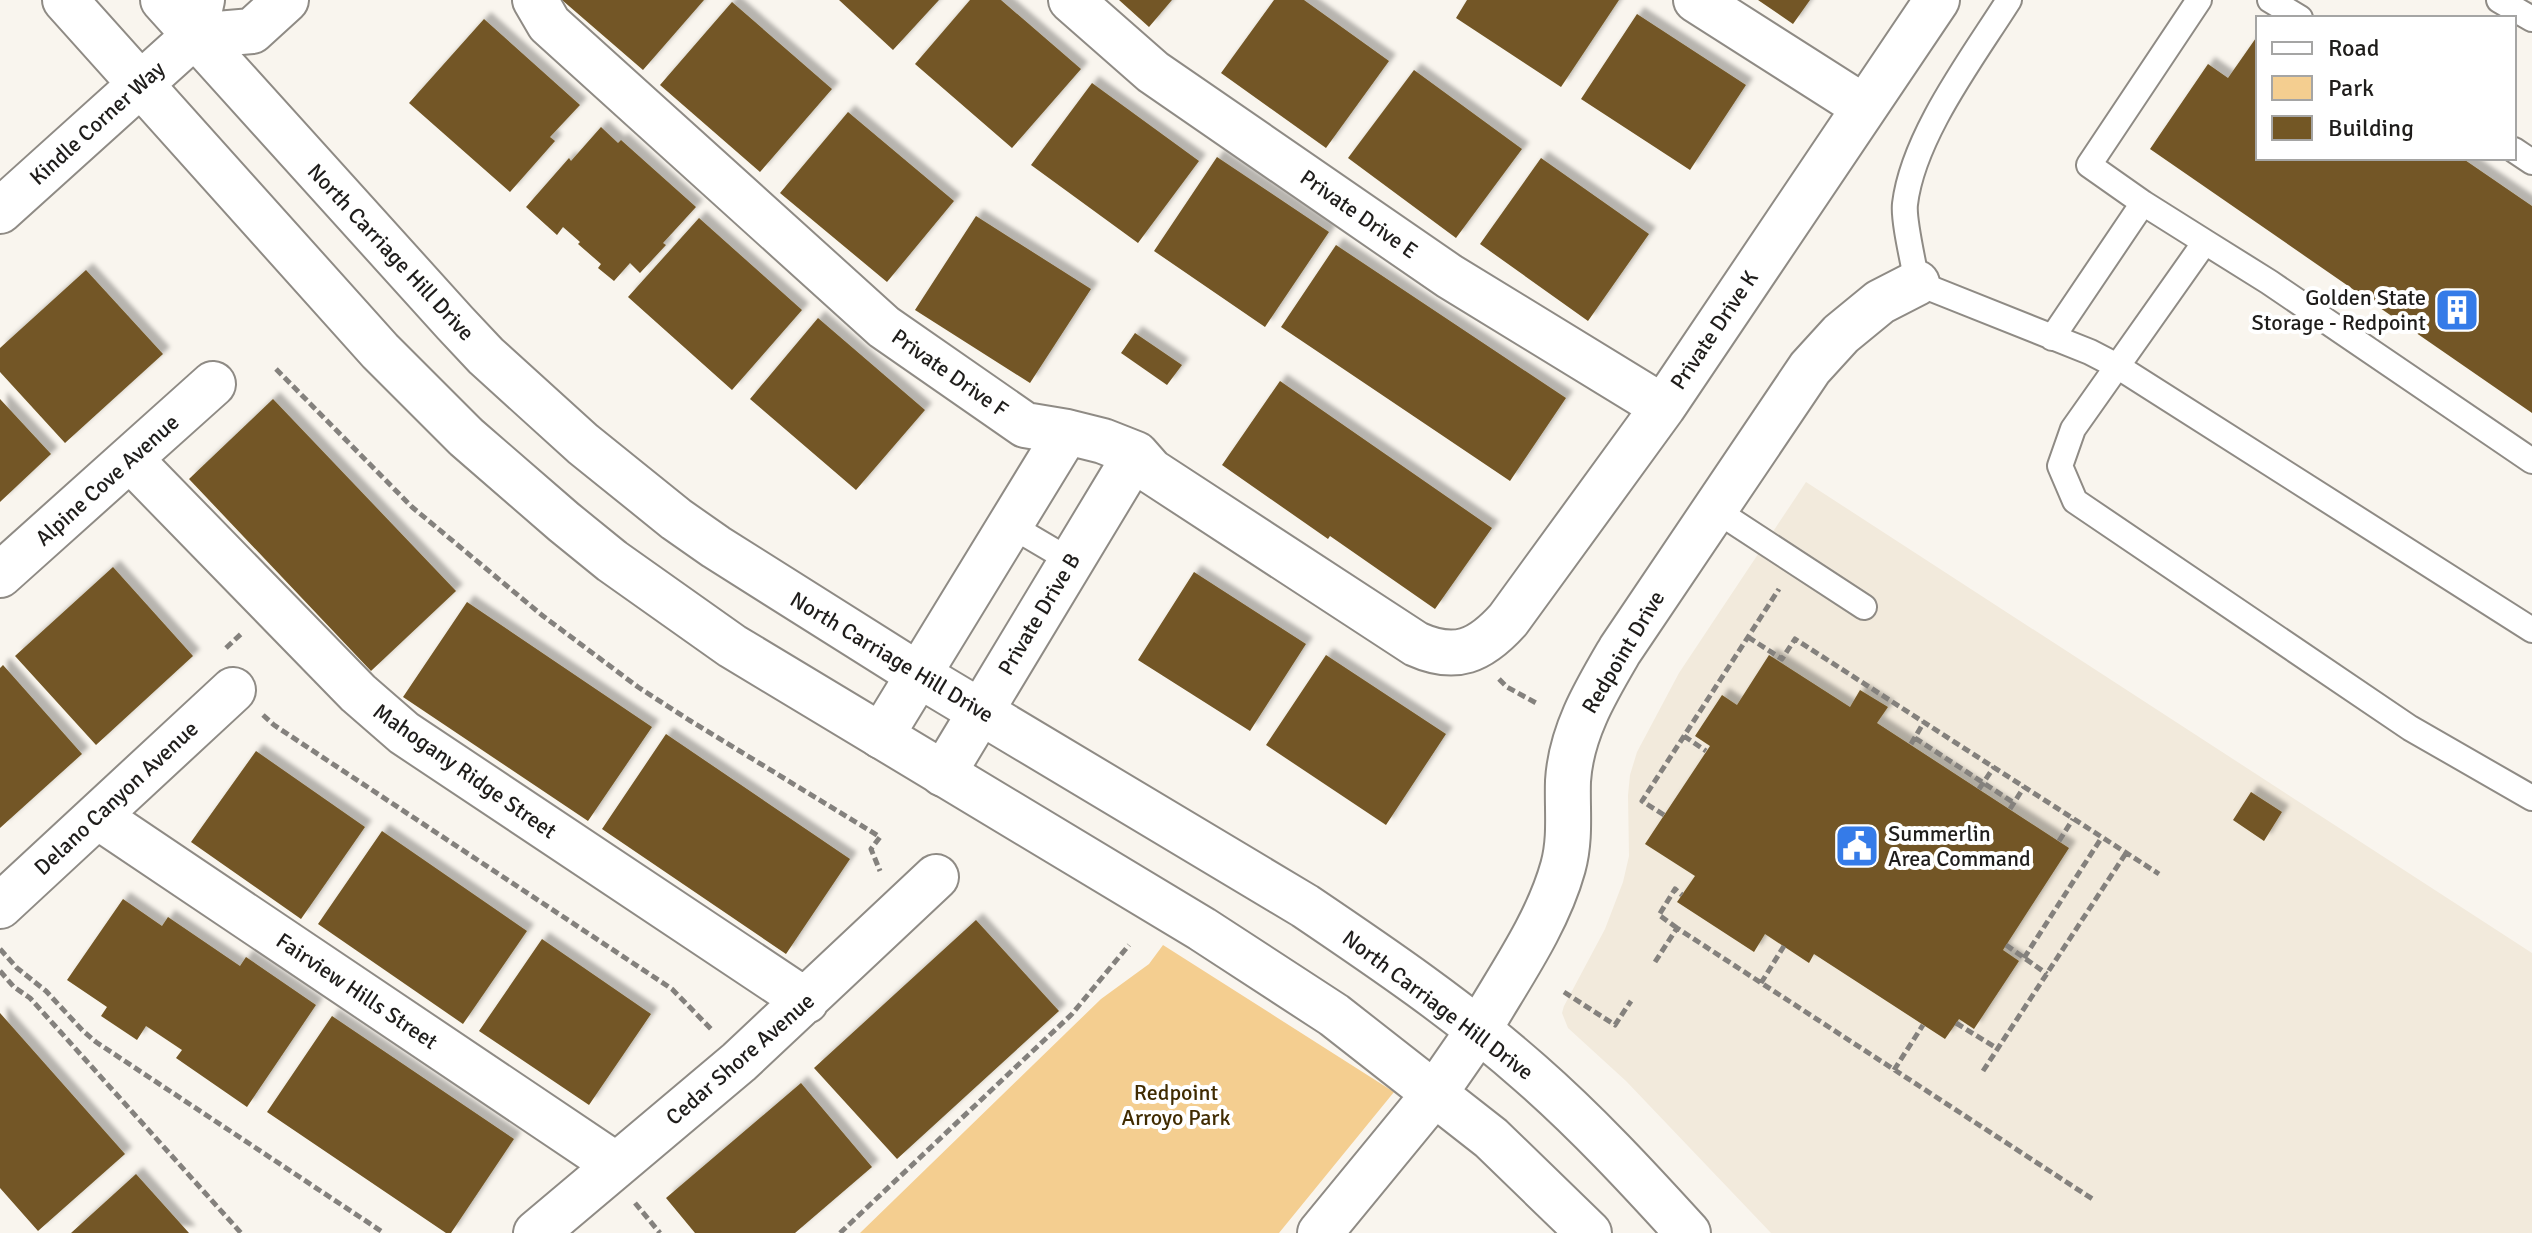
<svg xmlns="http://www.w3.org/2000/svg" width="2532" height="1233" viewBox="0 0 2532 1233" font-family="Signika,sans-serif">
<defs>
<filter id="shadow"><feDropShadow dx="7" dy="-7" stdDeviation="2" flood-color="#0004"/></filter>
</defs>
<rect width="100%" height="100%" fill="#f9f5ee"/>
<!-- built -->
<path fill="#f2eadc" d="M1806,482L2532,953V1233H1771L1626,1081L1568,1028L1562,1013L1564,1006L1605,929L1623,882L1629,856L1628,795L1630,775L1637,752L1679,673Z"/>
<!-- green -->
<path fill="#f4ce90" d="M1163,945L1394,1092L1279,1233H860L1101,999L1149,964Z"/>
<!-- building -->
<path fill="#735725" filter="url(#shadow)" d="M562,0H704L643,70Z
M839,0H939L893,50Z
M970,0H1001L1081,69L1012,148L915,64Z
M1119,0H1172L1149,27Z
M1274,0H1304L1389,61L1326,148L1221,73Z
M1467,0H1619L1561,87L1456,18Z
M1758,0H1810L1793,24Z
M732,2L832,89L760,172L660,85Z
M1637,14L1746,85L1690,170L1581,99Z
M484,19L580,105L550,137L555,141L510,192L409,103Z
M2258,35V158H2462L2532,206V413L2150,149L2208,64L2228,78Z
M1414,70L1522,149L1456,238L1348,158Z
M1092,83L1199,161L1138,243L1031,165Z
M848,112L954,201L887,282L780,193Z
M601,127L618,143L621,140L696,207L663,243L666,245L640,273L630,263L614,281L598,268L601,264L578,244L580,242L563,227L557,235L526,207L569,158L571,161Z
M1217,157L1329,232L1265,327L1154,251Z
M1541,158L1649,234L1588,321L1480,244Z
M976,216L1091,289L1030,383L915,310Z
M699,218L802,310L732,390L628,297Z
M1336,245L1566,398L1510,481L1281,327Z
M86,270L163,354L65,443L0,372V348Z
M818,318L925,410L856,490L750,399Z
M1135,333L1182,365L1167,385L1121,353Z
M1280,381L1492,528L1435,609L1330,536L1328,539L1222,465Z
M0,399L51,454L0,502Z
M273,399L456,591L371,671L189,479Z
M113,567L193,656L96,745L15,656Z
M1194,572L1306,644L1250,731L1138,660Z
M467,602L652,727L588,821L403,697Z
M1326,655L1446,734L1386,825L1266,745Z
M1769,655L1850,707L1860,690L1888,707L1877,723L2069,848L2003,950L2019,961L1974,1029L1959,1019L1945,1039L1814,954L1809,963L1765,934L1754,952L1677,902L1695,876L1645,844L1710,746L1695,736L1722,695L1737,705Z
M3,665L82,754L0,828V668Z
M666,734L850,859L786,954L602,829Z
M256,751L365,827L301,919L191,842Z
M2251,792L2282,812L2264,841L2233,820Z
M382,831L527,931L463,1024L318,924Z
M123,899L162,926L168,917L240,966L246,957L316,1005L247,1107L176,1058L182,1050L146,1026L137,1040L101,1016L107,1007L67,980Z
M976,920L1059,1011L897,1159L814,1068Z
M542,939L651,1014L589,1105L479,1031Z
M0,1013L125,1154L38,1231L0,1188Z
M332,1016L514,1139L451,1233H446L267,1112Z
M801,1083L872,1167L795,1233H695L666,1198Z
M136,1174L189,1233H71Z"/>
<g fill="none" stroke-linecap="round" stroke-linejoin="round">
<!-- lane casing -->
<g stroke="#8f8b85" stroke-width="28">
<path id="lane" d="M2009,0C1973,57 1913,136 1905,204C1903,220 1914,265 1917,283L2090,352L2117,366L2532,630
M2270,0L2300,18
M2499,0L2532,19
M2514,150L2532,162
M2143,203L2205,242
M2052,338L2143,203L2089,165L2199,0
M2532,461L2269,282L2205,242L2073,429L2060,466L2075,501L2410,728L2532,798
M1714,509L1864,607
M1010,525L1071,561"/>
</g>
<!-- street casing -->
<g stroke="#8f8b85" stroke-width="48">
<path id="street" d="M202,0L194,36L252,31L286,0
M535,0L549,24L884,327L1025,425L1067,432L1103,441L1136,454L1151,471L1416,644C1456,662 1480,651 1508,620L1663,407L1937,0
M1071,0L1153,72L1449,276L1663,407
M1696,0L1864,107
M130,459L358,693L404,733L806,1001
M0,575L213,384
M881,736L1067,432
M943,774L1136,454
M97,816L616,1165
M0,906L233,690
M1478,1031C1508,979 1547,925 1563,867C1571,838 1567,810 1568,781C1571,732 1596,691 1620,650L1810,368L1841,334L1880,302L1917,283
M536,1233L739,1062L936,877"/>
</g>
<!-- secondary casing -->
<g stroke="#8f8b85" stroke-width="48">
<path id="secondary" d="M65,0L380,351L466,437L564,522L612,561L732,646L1202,929L1334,1015L1491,1138L1589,1233
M163,0L455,323L486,356L583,444L676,519L716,547L919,675L1305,906C1382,958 1460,1011 1530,1073C1586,1122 1638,1178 1688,1233
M0,211L194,36
M1320,1233L1435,1093L1478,1031"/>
</g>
<!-- path -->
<path stroke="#84817d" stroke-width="5" stroke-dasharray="8 4" stroke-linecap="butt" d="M276,369L412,507L543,616L638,687L689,720L880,837L871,849L880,871
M1748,637L1782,659L1795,639L2159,874
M226,648L242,633
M1499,679L1507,687L1538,704
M263,715L274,725L672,989L712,1030
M1684,736L1706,751
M1915,738L2014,803
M1911,744L1924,722
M1979,789L1994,767
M2010,809L2024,787
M1664,815L1642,801L1779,589
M2059,841L2073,819
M1677,928L1659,915L1675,889L1682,895
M2006,945L2047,974
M0,949L17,968L46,991L83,1031L96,1042L384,1233
M2024,958L2102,837
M1655,962L1677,928L2094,1200
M0,971L14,987L30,998L241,1233
M1761,983L1784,946
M1564,992L1615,1025L1631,1001
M1956,1023L1998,1049
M1894,1070L1923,1025
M1983,1071L2126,853
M635,1203L660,1233
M840,1233L1072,1014L1129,945"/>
<!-- lane -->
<use href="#lane" stroke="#fff" stroke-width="24"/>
<!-- street -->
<use href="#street" stroke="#fff" stroke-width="44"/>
<!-- secondary -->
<use href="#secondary" stroke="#fff" stroke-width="44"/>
</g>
<!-- icons -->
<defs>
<g id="building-square" transform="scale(2.3)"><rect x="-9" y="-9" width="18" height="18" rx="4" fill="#357be8" stroke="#fff"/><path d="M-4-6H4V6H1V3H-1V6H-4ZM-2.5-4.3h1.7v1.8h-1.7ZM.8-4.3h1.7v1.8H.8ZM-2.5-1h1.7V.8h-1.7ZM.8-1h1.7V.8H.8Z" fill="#fff"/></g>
<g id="civic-square" transform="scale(2.3)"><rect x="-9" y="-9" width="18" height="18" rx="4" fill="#357be8" stroke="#fff"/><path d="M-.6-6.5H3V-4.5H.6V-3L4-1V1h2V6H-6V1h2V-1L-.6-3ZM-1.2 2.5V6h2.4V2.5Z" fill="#fff"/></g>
</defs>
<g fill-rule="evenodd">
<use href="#building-square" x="2457" y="310"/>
<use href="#civic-square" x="1857" y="846"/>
</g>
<g text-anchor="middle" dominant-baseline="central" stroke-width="8" stroke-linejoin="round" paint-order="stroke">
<!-- street labels -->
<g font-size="22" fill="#1f1d1b" stroke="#fff">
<text transform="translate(97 123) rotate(-42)">Kindle Corner Way</text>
<text transform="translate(1359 214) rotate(35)">Private Drive E</text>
<text transform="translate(391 252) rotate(47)">North Carriage Hill Drive</text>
<text transform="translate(1714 330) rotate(-56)">Private Drive K</text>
<text transform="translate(950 373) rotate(35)">Private Drive F</text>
<text transform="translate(107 480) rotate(-42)">Alpine Cove Avenue</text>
<text transform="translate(1039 614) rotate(-59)">Private Drive B</text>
<text transform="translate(1623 652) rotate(-59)">Redpoint Drive</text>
<text transform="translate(892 657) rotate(31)">North Carriage Hill Drive</text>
<text transform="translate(465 771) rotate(35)">Mahogany Ridge Street</text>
<text transform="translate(116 798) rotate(-43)">Delano Canyon Avenue</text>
<text transform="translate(357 991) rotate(34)">Fairview Hills Street</text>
<text transform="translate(1438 1005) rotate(37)">North Carriage Hill Drive</text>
<text transform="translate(740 1059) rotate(-41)">Cedar Shore Avenue</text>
</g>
<!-- poi labels -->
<g font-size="22" fill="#1f1d1b" stroke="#fff" text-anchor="end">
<text x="2426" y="297">Golden State<tspan x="2426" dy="25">Storage - Redpoint</tspan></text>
<text x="1888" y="833" text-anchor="start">Summerlin<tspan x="1888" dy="25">Area Command</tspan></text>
</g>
<!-- park labels -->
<g font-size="22" fill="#402b01" stroke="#fff">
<text x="1176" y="1092">Redpoint<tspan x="1176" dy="25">Arroyo Park</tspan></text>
</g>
</g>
<!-- legend -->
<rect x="2256" y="16" width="260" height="144" fill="#ffffff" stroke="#a5a5a4" stroke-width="2"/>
<rect x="2272" y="42" width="40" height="12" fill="#ffffff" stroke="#a5a5a4" stroke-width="2"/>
<text x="2328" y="56" font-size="24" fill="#1f1d1b">Road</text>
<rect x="2272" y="76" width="40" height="24" fill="#f4ce90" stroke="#a5a5a4" stroke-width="2"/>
<text x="2328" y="96" font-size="24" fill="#1f1d1b">Park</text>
<rect x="2272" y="116" width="40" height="24" fill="#735725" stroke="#a5a5a4" stroke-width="2"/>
<text x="2328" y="136" font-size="24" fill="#1f1d1b">Building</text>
</svg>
